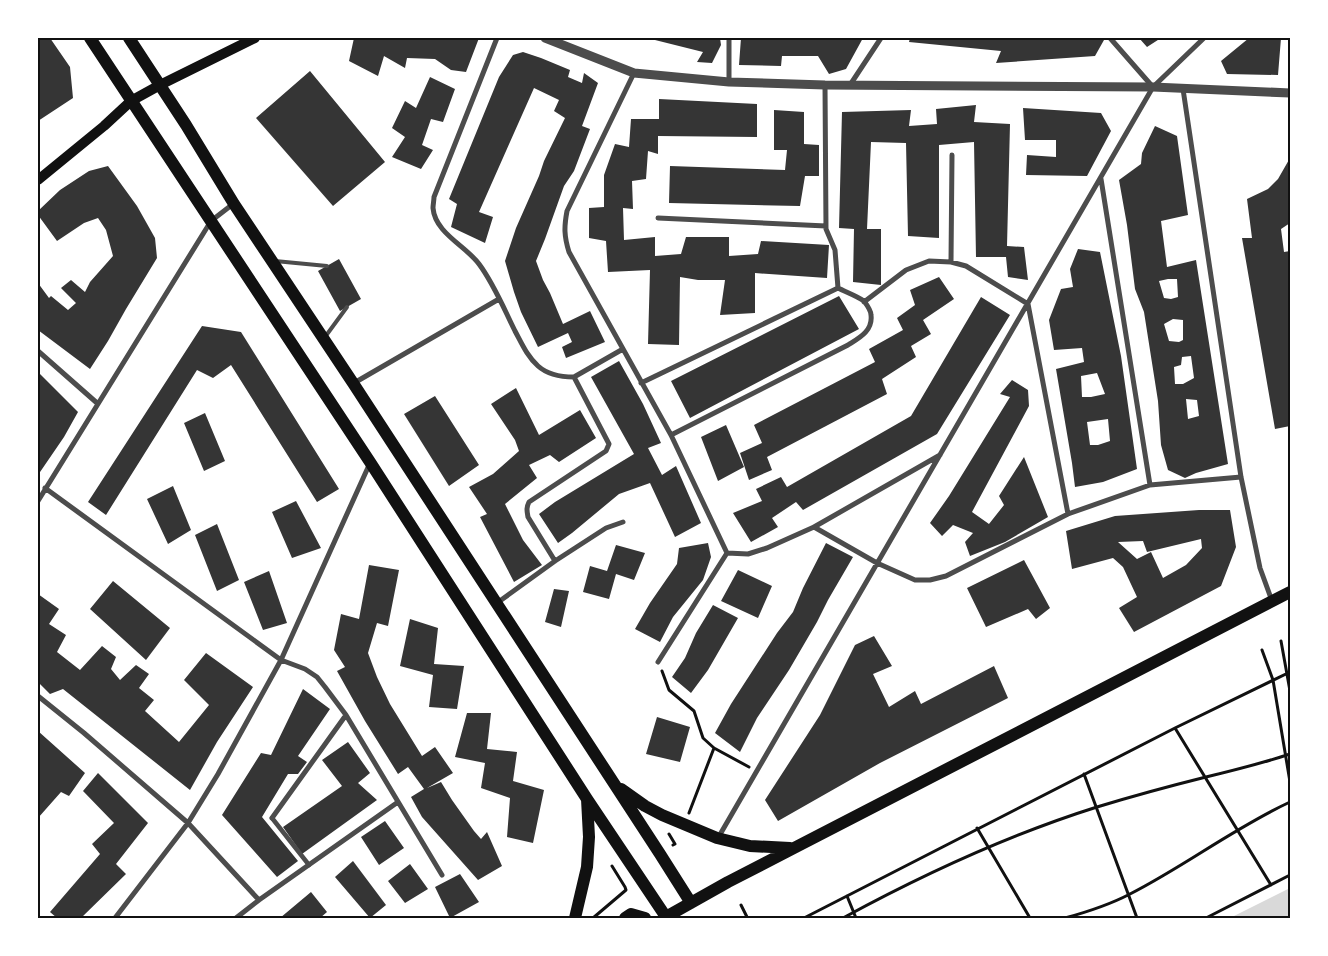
<svg xmlns="http://www.w3.org/2000/svg" width="1328" height="956" viewBox="0 0 1328 956" font-family="Georgia,serif">
<rect width="100%" height="100%" fill="#fff"/>
<!-- water -->
<path fill="#d9d9d9" d="M1290,888V918H1230Z"/>
<!-- building -->
<path fill="#353535" fill-rule="evenodd" d="M38,38H50L70,67L73,98L38,121Z
M354,38H479L466,72L451,70L435,59L407,58L405,68L384,56L378,76L349,61Z
M647,38H720L721,45L712,63L697,62L703,52Z
M741,38H863L846,69L829,74L818,56H782L781,66L739,65Z
M910,38H1102L1104,40L1095,56L996,63L1001,51L909,42Z
M1139,38H1161L1147,47Z
M1249,38H1281L1278,75L1227,74L1221,61Z
M523,52L541,58L570,70L568,77L582,83L584,73L598,83L582,126L590,129L574,171L564,186L545,239L536,261L543,280L550,293L563,324L590,311L605,342L566,358L562,347L572,342L568,333L538,347L521,312L514,292L505,261L516,228L539,176L544,161L565,118L554,111L559,100L534,88L479,212L493,217L485,243L451,227L457,204L449,199L499,77L513,55Z
M310,71L385,162L333,206L256,118Z
M430,77L455,89L443,122L431,119L422,145L433,150L421,169L392,157L405,137L392,128L405,101L416,108Z
M659,99L757,104V137L658,136V154L648,151L646,179L632,181L633,209L623,208L624,240L655,237V256L681,254L686,237H729V256L758,254L761,241L829,245L827,278L755,273V313L720,315L725,280H698L680,277L679,345L648,344L650,270L608,272L606,241L589,238V208L604,207V175L615,144L629,147L631,119H659Z
M976,105L974,122L1010,124L1007,246L1024,247L1028,280L1008,277L1006,257H976L974,142L939,145V238L908,236L906,143L871,142L867,229H881V285L853,282L854,229L839,228L842,112L911,110L909,126L937,124L936,109Z
M1023,108L1101,113L1111,131L1087,176L1026,175L1027,155L1056,157V140H1025Z
M774,110L804,112V144L819,145V176H805L800,206L669,203L670,166L785,170L787,150H774Z
M1155,126L1177,136L1188,215L1161,221L1167,267L1196,260L1228,464L1196,473L1185,478L1168,470L1161,445L1158,401L1144,312L1135,289L1127,225L1119,180L1141,164L1142,153ZM1168,279H1177L1178,297L1171,299L1164,298L1159,281ZM1173,319L1183,320V340L1179,342L1169,341L1164,324ZM1191,356L1194,378L1183,384H1175L1174,367L1181,365L1182,357ZM1186,399L1197,400L1199,416L1188,419Z
M1290,158V223L1281,229L1284,252L1290,251V283H1289L1290,292V426L1275,429L1242,238H1252L1247,199L1268,189L1278,179Z
M108,166L137,206L155,238L157,258L126,309L108,341L90,369L38,330V283L49,298L51,296L68,310L76,303L61,288L71,280L85,292L90,282L113,256L106,230L98,218L84,223L57,241L38,215V211L60,190L89,171Z
M1078,249L1100,252L1121,356L1137,469L1103,482L1075,487L1072,463L1056,369L1084,362L1082,348L1054,350L1049,320L1061,289L1073,287L1070,269ZM1097,373L1105,394L1091,397H1082L1081,376ZM1108,419L1110,441L1098,445H1090L1087,422Z
M339,259L361,299L340,311L318,271Z
M939,277L954,299L923,320L931,334L911,346L916,357L882,379L887,394L767,457L772,470L749,480L740,453L762,443L754,425L875,362L869,349L903,330L897,318L915,305L910,290Z
M839,296L859,329L690,418L671,381Z
M981,297L1010,315L937,434L803,510L796,502L772,518L778,527L751,542L733,513L762,501L756,489L781,477L787,487L911,416Z
M202,326L241,332L339,489L317,502L231,365L213,378L197,370L106,515L88,502Z
M619,361L643,404L661,443L648,448L662,475L676,466L701,523L675,537L650,483L619,494L572,533L558,543L539,514L555,502L634,454L591,377Z
M39,373L78,412L64,437L38,475V375Z
M1012,380L1028,390L1029,406L972,512L989,524L1004,505L999,496L1024,457L1048,517L1005,542L970,556L965,542L973,533L953,525L942,536L930,523L949,496L1010,397L1000,394Z
M516,388L539,435L580,410L596,438L559,462L550,455L529,465L537,478L505,504L523,540L542,565L514,582L480,517L487,514L469,487L493,474L519,451L515,440L491,404Z
M435,396L479,465L449,486L404,414Z
M205,413L225,461L204,471L184,423Z
M726,425L744,467L718,481L701,437Z
M173,486L191,530L168,544L147,499Z
M296,501L321,548L292,558L272,512Z
M1199,510H1230L1236,547L1221,586L1134,632L1119,608L1137,597L1123,567L1113,558L1072,569L1066,531L1115,516ZM1201,539L1202,548L1186,565L1163,578L1151,552L1137,559L1118,542L1143,541L1147,552Z
M217,524L239,580L217,591L195,535Z
M708,543L711,557L703,580L673,617L660,642L635,629L650,603L677,564L679,548Z
M826,543L853,557L828,600L817,622L789,670L757,718L740,752L715,733L731,704L777,633L793,612L803,588Z
M616,545L645,553L634,580L616,574L609,599L583,592L590,566L607,571Z
M1024,560L1050,608L1036,619L1028,609L986,627L967,588Z
M369,565L399,570L388,626L377,623L368,653L377,677L390,704L422,756L435,747L453,773L427,788L441,782L452,800L474,831L481,839L487,832L502,866L478,880L422,817L411,797L424,789L408,767L398,774L365,721L337,671L345,667L334,650L341,614L359,619Z
M738,570L772,586L758,618L721,601Z
M269,571L287,623L263,630L244,582Z
M113,581L170,628L146,660L90,609Z
M554,589L569,591L561,627L545,622Z
M38,594L59,609L49,624L66,635L57,652L80,670L102,646L116,657L111,669L120,680L136,665L149,674L139,688L154,700L145,711L179,742L209,705L184,680L206,653L253,687L217,742L190,790L63,689L50,694L38,682Z
M713,605L738,618L708,670L691,693L672,677L685,658L696,633Z
M410,619L438,628L434,664L464,666L457,709L429,707L433,675L400,666Z
M874,636L892,666L873,674L889,707L915,691L921,704L994,666L1008,698L880,763L778,821L765,800L820,715L855,645Z
M303,689L330,709L298,756L307,762L298,774H288L262,817L298,861L277,877L222,815L261,753L271,755Z
M467,713H491L487,749L517,752L513,781L544,790L533,843L507,837L510,798L481,788L485,763L455,757Z
M657,717L690,727L680,762L646,754Z
M38,731L85,773L69,796L61,792L38,818Z
M348,742L370,773L358,783L377,800L302,854L283,827L342,786L322,760Z
M98,773L148,823L116,864L126,874L81,918H57L50,912L100,854L92,844L114,823L83,791Z
M385,821L404,848L379,865L361,837Z
M353,861L386,905L370,918L335,877Z
M410,864L428,889L405,903L388,881Z
M460,874L479,902L450,918L435,887Z
M311,892L327,912L320,918H280Z"/>
<g fill="none" stroke-linecap="round" stroke-linejoin="round">
<!-- path -->
<path stroke="#111" stroke-width="3" d="M1281,641L1290,691
M1262,650L1273,680L1290,782
M662,671L669,690L694,711L703,738L714,748L749,767
M1175,728L1271,885
M1084,774L1137,918
M689,813L714,748
M977,828L1030,918
M669,834L675,844L673,845
M847,896L856,918
M741,905L747,917
M593,918L626,890L625,887L612,866
M804,918L1175,728L1290,672
M843,918C924,874 1008,835 1097,807C1133,796 1170,786 1206,777C1235,770 1263,763 1290,754
M1065,918C1087,912 1109,905 1130,894C1185,866 1234,828 1290,802
M1206,918L1290,875"/>
<!-- service -->
<path stroke="#4c4c4c" stroke-width="4" d="M275,261L327,266
M325,337L347,307"/>
<!-- pedestrian -->
<path stroke="#4c4c4c" stroke-width="4.5" d="M272,818L309,865"/>
<!-- minor -->
<path stroke="#4c4c4c" stroke-width="5" d="M497,38L434,197C434,200 433,205 433,208C435,233 466,246 479,264C494,284 504,309 515,331C522,344 527,356 538,366C548,375 561,377 574,377
M729,38V82
M1110,38L1152,86
M634,73L567,211C564,227 564,236 569,252L671,435L727,553L658,662
M850,85L881,38
M1183,89L1241,477L1260,568L1272,601
M1101,179L1150,485
M658,218L826,226
M951,262L952,155
M864,302L906,270L929,261L951,262L966,266L1028,304L1068,514
M38,351L97,403
M574,377L623,349
M354,383L499,299
M641,383L838,288
M671,435L848,345C859,338 873,331 871,315C871,311 867,305 864,301C857,296 846,292 838,288L835,250L826,229L825,85
M45,488L281,660L305,669L317,677L325,687L346,715L442,875
M38,501L211,221L233,204
M814,527L877,563L915,580H930L946,576L1068,514L1150,485L1241,477
M727,553L748,554L767,548L814,527L940,455
M555,561L528,517C527,511 526,508 529,502L606,451L609,444L574,377
M497,603L555,561L606,528L623,522
M38,696L84,733L188,823L259,900
M272,818L346,715
M718,838L1153,87L1204,38
M115,918L188,823L218,774L281,660L370,463
M236,918L259,900L398,802"/>
<!-- tertiary -->
<path stroke="#4c4c4c" stroke-width="9" d="M545,38L634,73L729,82L825,85L1153,87L1290,93"/>
<!-- secondary -->
<path stroke="#111" stroke-width="10" d="M38,180L104,126L131,101L160,85L255,38"/>
<!-- primary -->
<path stroke="#111" stroke-width="12" d="M90,38L370,462L587,799L666,917
M129,38L186,125L234,204L353,383L660,854L691,903
M621,789L645,806L662,815L717,838L750,846L790,848
M575,918L587,867L589,837L587,799
M625,918L631,914L645,918
M664,918L728,882L794,848L1290,592"/>
</g>
<!-- border -->
<rect width="1328" height="956" fill="none" stroke="#ffffff" stroke-width="78"/>
<rect x="39" y="39" width="1250" height="878" fill="none" stroke="#111" stroke-width="2"/>
</svg>
